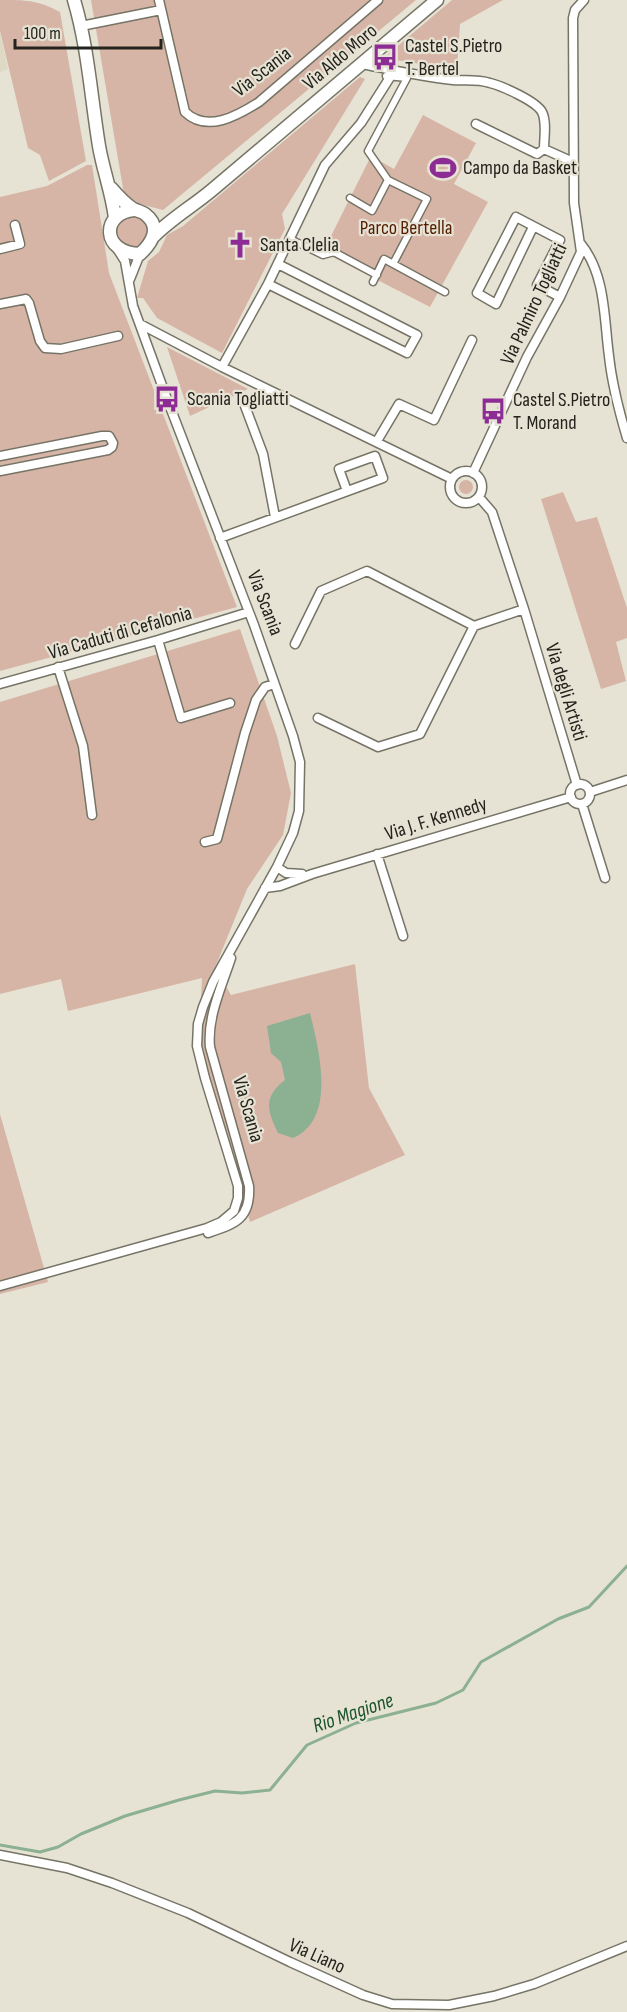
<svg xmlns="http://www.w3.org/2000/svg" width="627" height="2012" viewBox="0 0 627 2012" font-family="'Sofia Sans Condensed',sans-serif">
<rect width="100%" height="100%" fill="#e7e3d4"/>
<!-- built -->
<path fill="#ded9c3" d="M0,32L8,69L0,72Z"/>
<!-- green -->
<path fill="#d6b5a7" d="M0,0C26,0 38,0 60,12L86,161L49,181L40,155L28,148L0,31Z
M91,0H416L163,210L140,204L124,194Z
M452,0H503L460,24L457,70L389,59L387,55Z
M360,77L365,79L282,214L285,229L222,353L157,318L143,298H137L148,261L159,252L167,235L183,226Z
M423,115L476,143L454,184L488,202L430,307L323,252L371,156L394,169Z
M87,165H92L109,273L237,607L0,671V197L47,186Z
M116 232a17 17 0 1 1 34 0a17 17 0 1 1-34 0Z
M167,347L248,389L190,416Z
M459 487a7 7 0 1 1 14 0a7 7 0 1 1-14 0Z
M563,492L576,522L597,517L627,608V638L616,642L626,681L601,689L541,499Z
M240,629L277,736L291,793L283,835L247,889L212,975L218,973L231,995L355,964L369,1088L405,1155L250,1222L199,1038L202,978L68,1011L61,979L0,994V702Z
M0,1114L48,1282L0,1294Z"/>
<!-- water -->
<path fill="#8bb092" d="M310,1013C319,1050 337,1119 293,1138L278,1133C267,1110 263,1097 285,1080L281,1062L271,1053L267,1026Z"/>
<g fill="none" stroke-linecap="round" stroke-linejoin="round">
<!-- stream -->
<path stroke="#8bb092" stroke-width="3" d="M0,1845L40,1852L58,1847L81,1834L125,1816L179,1800L215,1791L242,1793L270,1790L307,1745L356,1723L436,1703L463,1690L481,1662L558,1619L589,1607L627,1566"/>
<!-- pedestrian casing -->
<g stroke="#767466" stroke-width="9">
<path id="pedestrian" d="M386,76L407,78L368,151L388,180
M350,198L372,211L388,180L427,199L393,264
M290,239L323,255L334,252L377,275
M373,282L384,259L445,292"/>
</g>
<!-- minor casing -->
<g stroke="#767466" stroke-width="11">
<path id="minor" d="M159,0L185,112C207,133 237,116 259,102L378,0
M81,26L161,10
M362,64C392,70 423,77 453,80C466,81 477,79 490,83C502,86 536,101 542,112C547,122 544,138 544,149L573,162
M476,124L537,154L544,149
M533,227L496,304L477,293L516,217L560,240L537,285L560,297
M581,244C606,275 604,320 609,356C612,385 619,411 627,438
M0,249L20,244L15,225
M130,279L140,254
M268,284L407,353L417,335L278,264
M0,304L26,299L29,303L40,341L45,348L61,349L118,336
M140,324L222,367L452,479
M222,367L268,284L325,165L361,123L394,71
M242,398L263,454L275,517
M377,441L399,404L434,420L472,340
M0,456L102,436H109L113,443L112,447L108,450L0,471
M450 487a16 16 0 1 1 32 0a16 16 0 1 1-32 0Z
M473,473L527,357L560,297L581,252L574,203L573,18L575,10L584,0
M220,538L383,478L375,456L339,469L347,491
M524,609L577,785
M474,626L524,609L492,512L479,497
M158,640L181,718L230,703
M295,644L321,591L367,571L474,626
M58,667L83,746L92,815
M0,684L158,640L249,612
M318,718L378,747L420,734L474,626
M570 794a10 10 0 1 1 20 0a10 10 0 1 1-20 0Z
M590,792L627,780
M582,804L605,878
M205,842L217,839L245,733L256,700L265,687L274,684
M377,854L403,936
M277,867L286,873L302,874
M265,888L280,886L312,874L571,797
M208,1233C235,1224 251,1219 249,1186L210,1047C207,1017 222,986 231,958
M0,1286L207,1228L221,1222L234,1211L238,1198V1186L205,1078L197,1046L198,1024L203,1007L213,982L277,867L293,833L299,811L300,762L293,736L254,625L167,399L133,306L125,261L116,247
M0,1855L67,1868L112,1883L188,1913L290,1962L363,1995L392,2004L449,2005L494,1996L534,1984L627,1946"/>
</g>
<!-- secondary casing -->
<g stroke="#767466" stroke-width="15">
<path id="secondary" d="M74,0C88,47 91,97 99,146C103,170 112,193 115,218
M111,188C117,195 124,203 132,208C136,211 141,211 145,214C162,227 152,243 140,254C101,253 101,213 134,210
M154,236C172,218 193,206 212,190L437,0"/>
</g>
<!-- pedestrian -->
<use href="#pedestrian" stroke="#fff" stroke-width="6"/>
<!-- minor -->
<use href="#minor" stroke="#fff" stroke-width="8"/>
<!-- secondary -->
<use href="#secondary" stroke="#fff" stroke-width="12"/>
</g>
<!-- icons -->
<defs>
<g id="bus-bare" transform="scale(2.07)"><path d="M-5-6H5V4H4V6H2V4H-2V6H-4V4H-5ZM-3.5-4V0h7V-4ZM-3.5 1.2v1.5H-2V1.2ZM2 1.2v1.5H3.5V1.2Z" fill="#8d2c94" stroke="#e7e3d4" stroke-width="2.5" paint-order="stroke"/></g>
<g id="stadium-bare" transform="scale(2.07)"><path d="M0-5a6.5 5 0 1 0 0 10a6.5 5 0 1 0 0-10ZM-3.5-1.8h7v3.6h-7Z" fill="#8d2c94" stroke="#e7e3d4" stroke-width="2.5" paint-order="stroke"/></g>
<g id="church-bare" transform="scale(2.07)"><path d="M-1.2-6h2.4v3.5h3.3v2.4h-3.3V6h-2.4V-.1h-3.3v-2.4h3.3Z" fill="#8d2c94" stroke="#e7e3d4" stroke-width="2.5" paint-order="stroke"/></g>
</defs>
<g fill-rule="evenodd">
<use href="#bus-bare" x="385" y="57"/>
<use href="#stadium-bare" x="443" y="168"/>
<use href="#church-bare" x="240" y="245"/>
<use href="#bus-bare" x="167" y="399"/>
<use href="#bus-bare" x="493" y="411"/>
</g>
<g text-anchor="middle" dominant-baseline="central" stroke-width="4.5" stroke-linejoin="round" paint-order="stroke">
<!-- poi labels -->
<g font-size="20" fill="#24231d" stroke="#e7e3d4" text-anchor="start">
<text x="405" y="46">Castel S.Pietro<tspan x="405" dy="23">T. Bertel</tspan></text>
<text x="463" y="168">Campo da Basket</text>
<text x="260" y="245">Santa Clelia</text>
<text x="187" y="399">Scania Togliatti</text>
<text x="513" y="400">Castel S.Pietro<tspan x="513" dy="23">T. Morand</tspan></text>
</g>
<!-- street labels -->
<g font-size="20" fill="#24231d" stroke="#e7e3d4">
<text transform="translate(340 57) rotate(-40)">Via Aldo Moro</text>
<text transform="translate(262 72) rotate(-38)">Via Scania</text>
<text transform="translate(534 304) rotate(-65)">Via Palmiro Togliatti</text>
<text transform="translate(265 603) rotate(69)">Via Scania</text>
<text transform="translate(120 633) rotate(-16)">Via Caduti di Cefalonia</text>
<text transform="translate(566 692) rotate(73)">Via degli Artisti</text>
<text transform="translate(436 819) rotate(-17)">Via J. F. Kennedy</text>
<text transform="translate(248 1109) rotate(74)">Via Scania</text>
<text transform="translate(317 1956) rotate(24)">Via Liano</text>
</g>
<!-- park labels -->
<g font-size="20" fill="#541d00" stroke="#e7e3d4">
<text x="406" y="228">Parco Bertella</text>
</g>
<!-- water labels -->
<g font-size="21" font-style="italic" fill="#1b542c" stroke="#e7e3d4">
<text transform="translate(353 1713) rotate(-19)">Rio Magione</text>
</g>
</g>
<!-- scale -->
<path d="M15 39v9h146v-9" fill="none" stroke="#24231d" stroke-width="3"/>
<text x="24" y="39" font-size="18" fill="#24231d" stroke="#e7e3d4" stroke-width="4.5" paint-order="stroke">100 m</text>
</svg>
